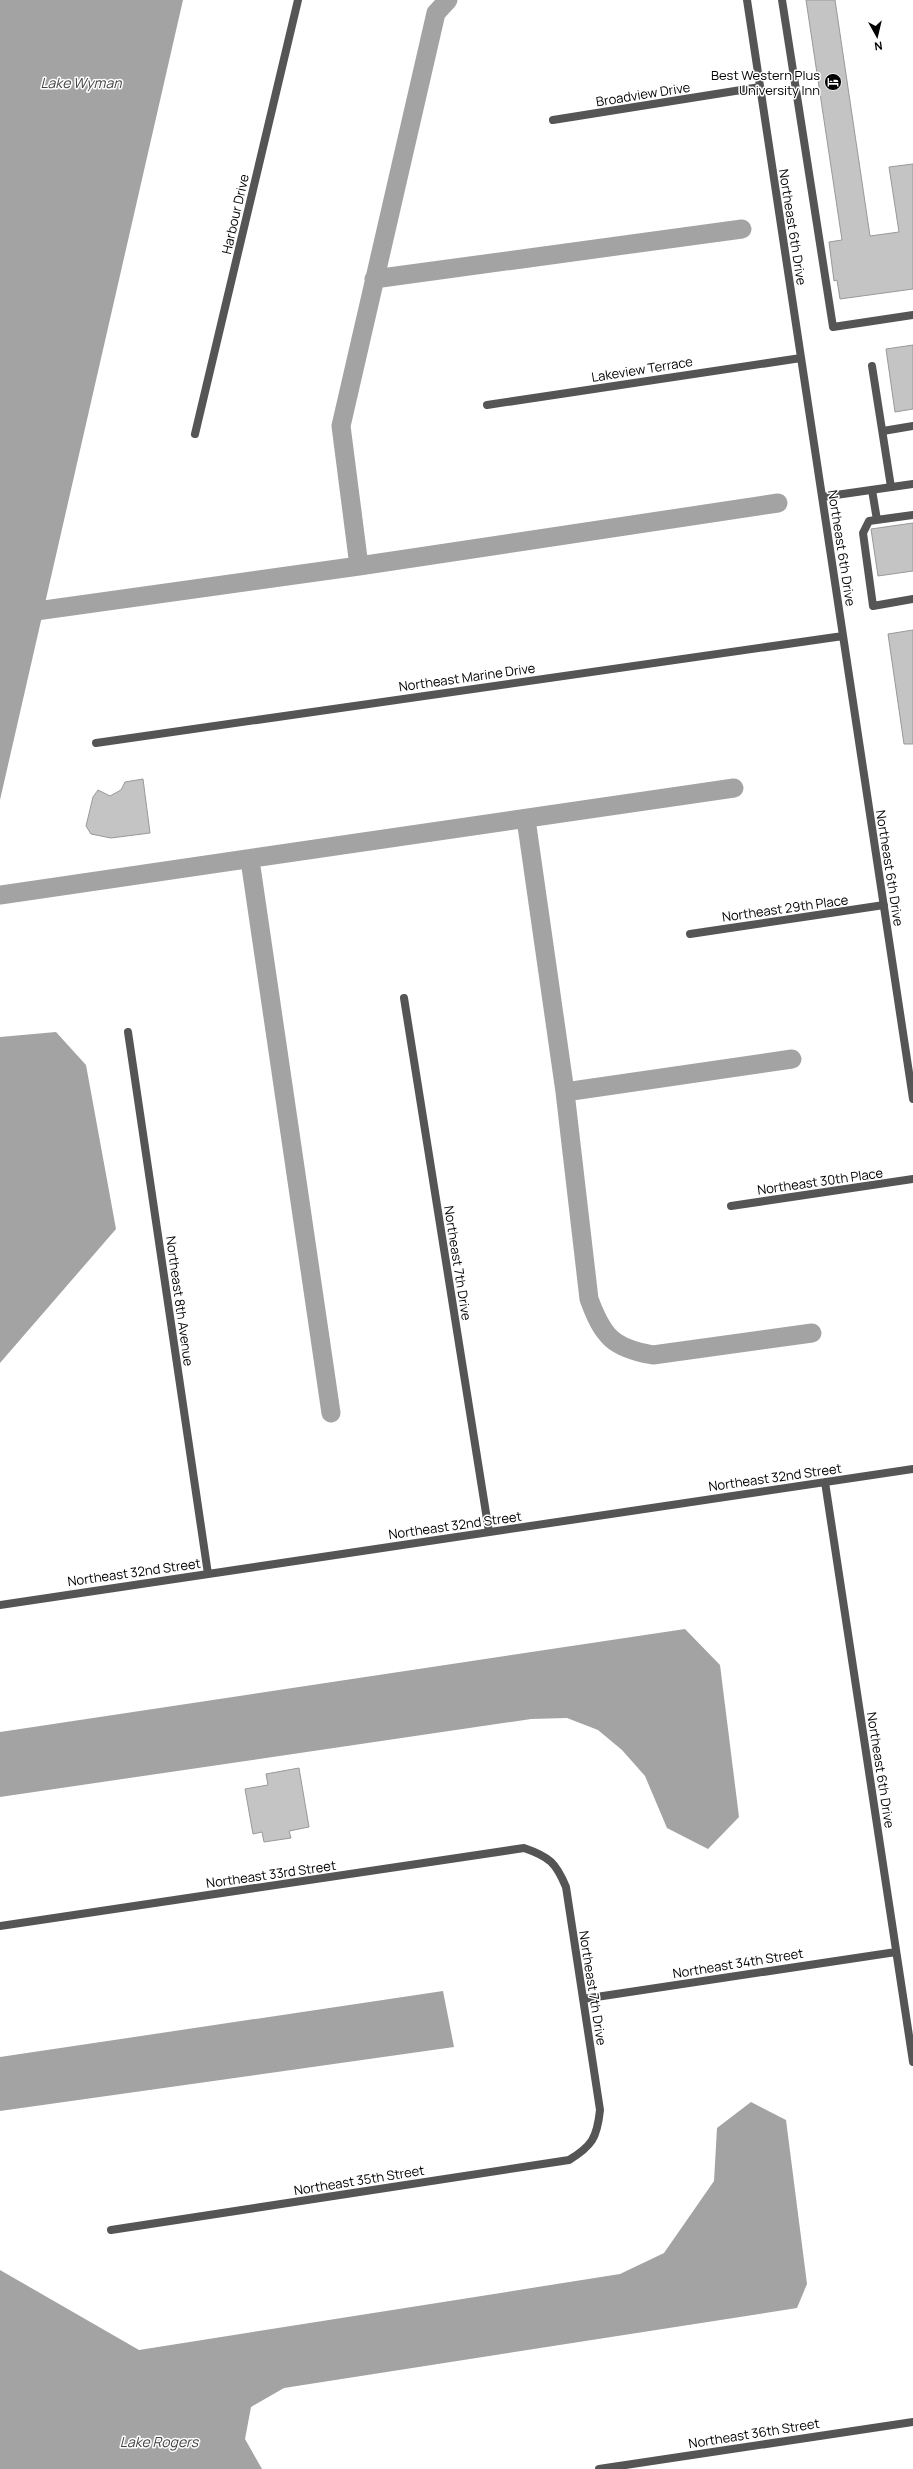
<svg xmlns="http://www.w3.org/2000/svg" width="913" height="2469" viewBox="0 0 913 2469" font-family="Manrope,sans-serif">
<rect width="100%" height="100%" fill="#fff"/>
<!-- water -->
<path fill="#a3a3a3" d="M0,0H183L0,800Z
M56,1032L86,1065L116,1229L0,1363V1037Z
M685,1629L720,1665L739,1817L708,1849L667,1828L645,1776L622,1750L598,1730L567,1718L531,1719L0,1797V1732Z
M443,1991L454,2047L0,2111V2057Z
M751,2102L786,2120L807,2284L797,2308L284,2388L251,2407L245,2439L262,2469H0V2270L139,2350L620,2274L664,2253L714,2181L717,2128Z"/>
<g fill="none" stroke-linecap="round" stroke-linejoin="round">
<!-- canal -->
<path stroke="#a3a3a3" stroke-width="19" d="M374,279L742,229
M359,566L341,426L436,13L448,0
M0,616L359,566L778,503
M526,819L565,1092L589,1299C603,1337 613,1348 653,1355L812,1333
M250,860L331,1413
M0,895L734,788
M565,1092L792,1059"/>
</g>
<!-- building -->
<path fill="#c4c4c4" stroke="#999" d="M806,0H835L870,236L899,232L889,167L913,164V289L840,299L837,280L834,281L829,242L842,240Z
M913,345V409L895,412L886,349Z
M913,523V571L878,576L871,529Z
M913,630V744H904L888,634Z
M143,779L150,833L111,838L91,834L86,826L93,797L98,790L110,796L121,790L125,782Z
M299,1768L309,1827L289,1831L291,1838L264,1842L262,1832L253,1834L245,1789L268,1785L266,1774Z"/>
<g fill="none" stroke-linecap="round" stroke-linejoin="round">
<!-- lane -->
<path stroke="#555" stroke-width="8" d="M782,0L833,327L913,315
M872,366L891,487
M883,431L913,426
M872,490L877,520
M913,515L869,521L863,533L873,606L913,599"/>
<!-- street -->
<path stroke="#555" stroke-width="8" d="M747,0L913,1099
M553,120L760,87
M487,405L801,358
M195,434L298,0
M822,497L913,484
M96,743L843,636
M690,934L884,905
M404,998L489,1532
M128,1032L208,1574
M731,1206L913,1179
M825,1482L913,2062
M0,1605L913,1469
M0,1926L524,1848C550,1857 556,1863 566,1887L600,2110C597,2138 592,2146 569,2160L111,2230
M583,1999L896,1952
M599,2469L913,2422"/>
</g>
<!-- icons -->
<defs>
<g id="hotel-disc" transform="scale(0.9)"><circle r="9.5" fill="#000" stroke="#fff"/><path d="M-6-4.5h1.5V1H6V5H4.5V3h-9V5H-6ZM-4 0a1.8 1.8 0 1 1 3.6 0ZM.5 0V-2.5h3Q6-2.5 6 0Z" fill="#fff"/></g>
</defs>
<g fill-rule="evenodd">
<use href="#hotel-disc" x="833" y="82"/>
</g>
<g text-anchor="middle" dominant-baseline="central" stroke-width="3" stroke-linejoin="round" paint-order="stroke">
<!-- poi labels -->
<g font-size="13" fill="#000" stroke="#fff" text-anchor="end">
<text x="820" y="75">Best Western Plus<tspan x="820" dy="15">University Inn</tspan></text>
</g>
<!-- street labels -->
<g font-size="13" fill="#000" stroke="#fff">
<text transform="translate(643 94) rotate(-9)">Broadview Drive</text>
<text transform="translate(235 214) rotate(-77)">Harbour Drive</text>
<text transform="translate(793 227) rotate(81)">Northeast 6th Drive</text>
<text transform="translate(642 369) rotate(-9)">Lakeview Terrace</text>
<text transform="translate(842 548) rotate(81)">Northeast 6th Drive</text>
<text transform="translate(467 677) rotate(-8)">Northeast Marine Drive</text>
<text transform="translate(890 868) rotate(81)">Northeast 6th Drive</text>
<text transform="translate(785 908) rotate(-8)">Northeast 29th Place</text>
<text transform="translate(820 1181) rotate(-8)">Northeast 30th Place</text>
<text transform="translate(458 1263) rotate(81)">Northeast 7th Drive</text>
<text transform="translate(180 1301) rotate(82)">Northeast 8th Avenue</text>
<text transform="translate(775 1477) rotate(-8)">Northeast 32nd Street</text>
<text transform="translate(455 1525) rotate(-8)">Northeast 32nd Street</text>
<text transform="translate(134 1572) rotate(-8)">Northeast 32nd Street</text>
<text transform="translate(881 1770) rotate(81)">Northeast 6th Drive</text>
<text transform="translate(271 1874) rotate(-8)">Northeast 33rd Street</text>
<text transform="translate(738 1963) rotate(-9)">Northeast 34th Street</text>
<text transform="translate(593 1988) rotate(81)">Northeast 7th Drive</text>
<text transform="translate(359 2180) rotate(-9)">Northeast 35th Street</text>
<text transform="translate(754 2433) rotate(-9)">Northeast 36th Street</text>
</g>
<!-- water labels -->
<g font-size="14" font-style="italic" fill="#444" stroke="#fff">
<text x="81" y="82">Lake Wyman</text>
<text x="159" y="2441">Lake Rogers</text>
</g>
</g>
<!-- north arrow -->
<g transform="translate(877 36) rotate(172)" stroke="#ffffff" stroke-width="3" paint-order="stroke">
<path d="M0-3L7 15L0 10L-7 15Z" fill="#000000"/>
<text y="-6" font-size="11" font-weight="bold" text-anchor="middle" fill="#000000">N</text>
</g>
</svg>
